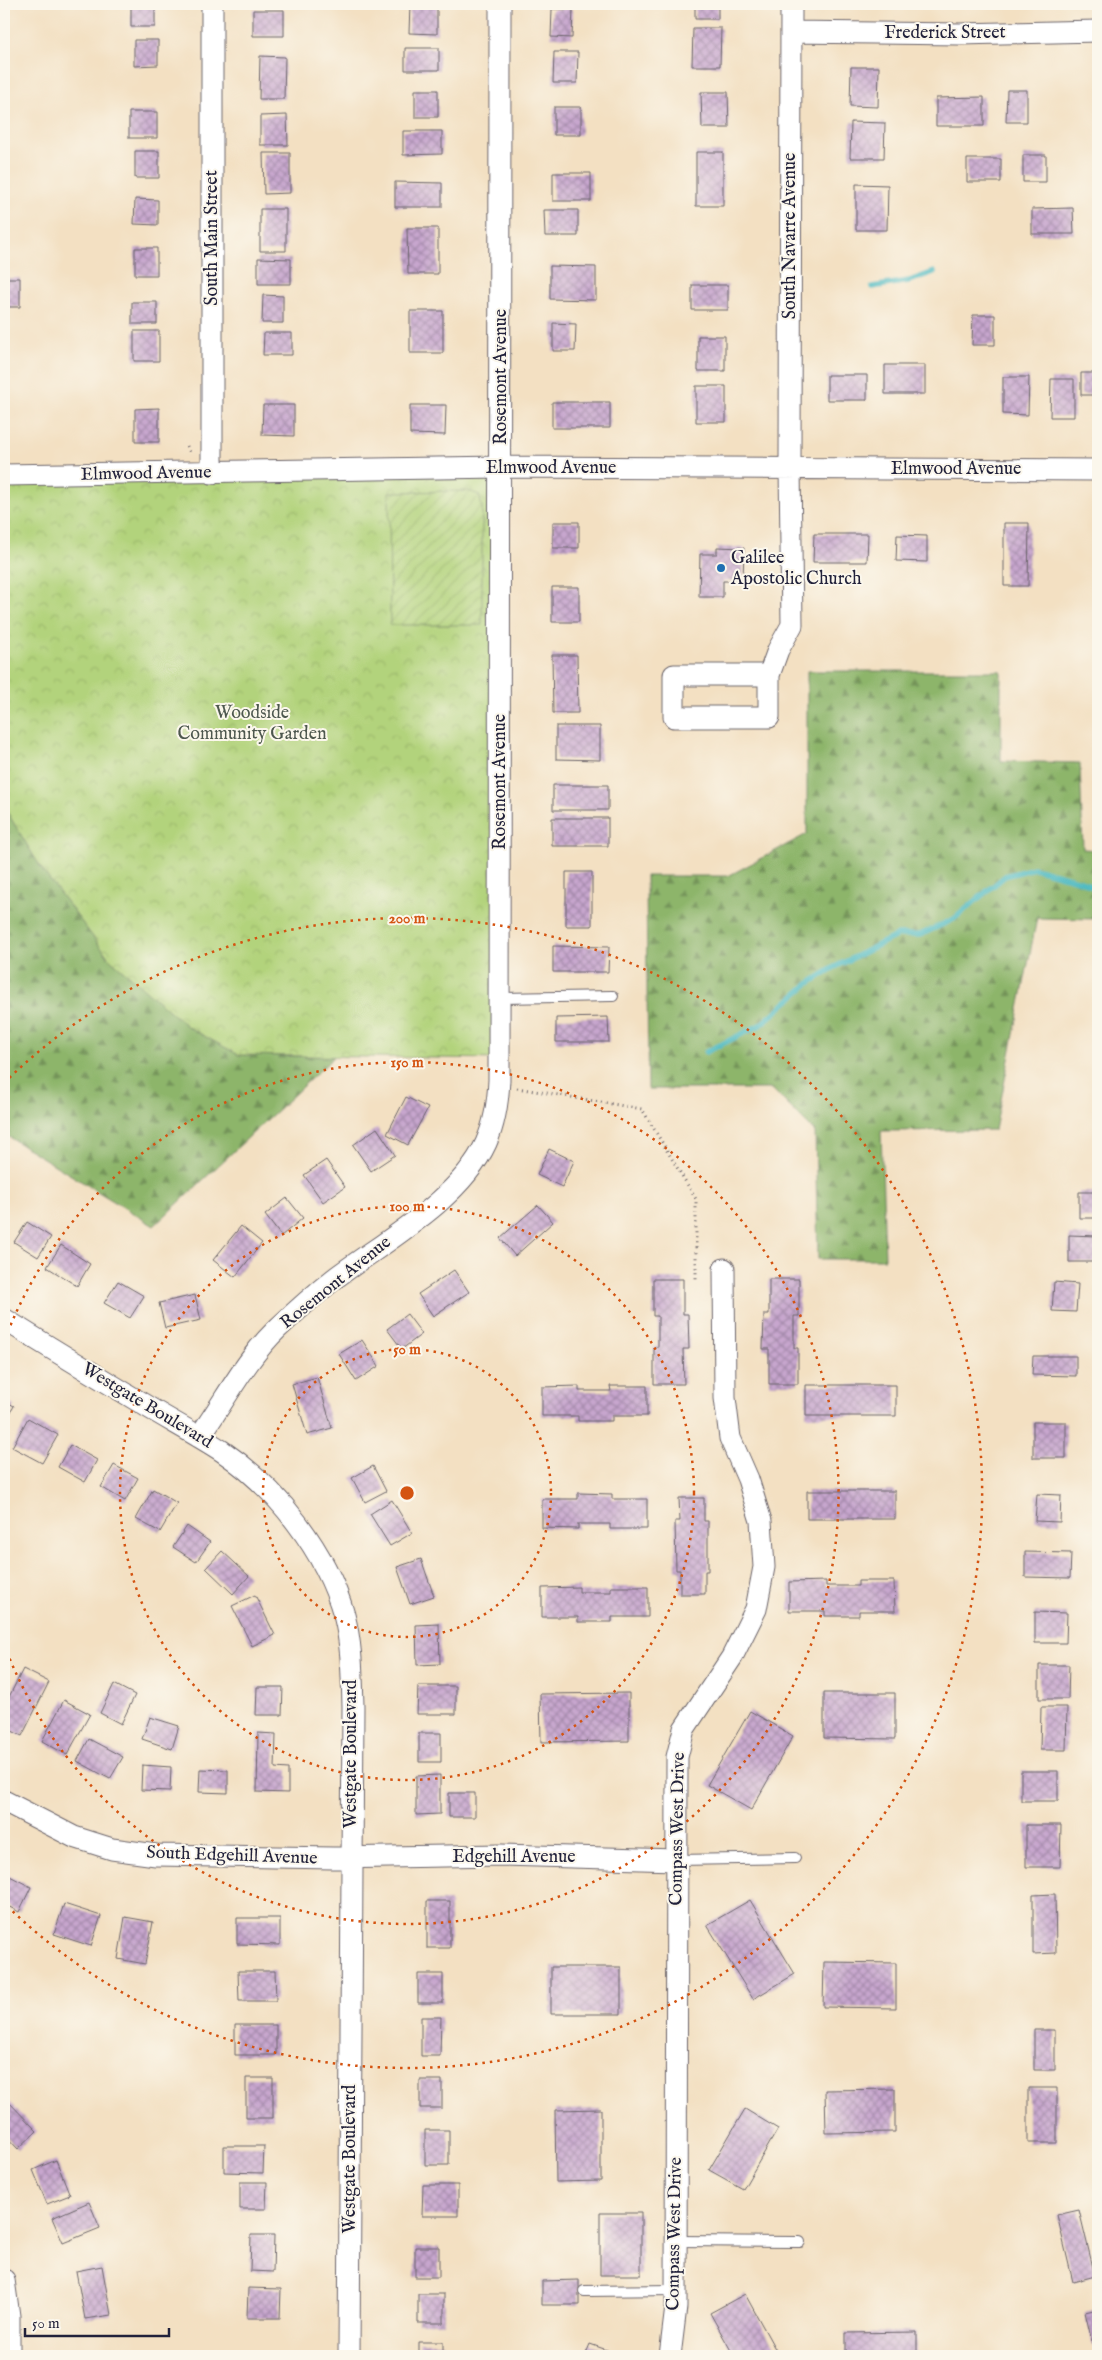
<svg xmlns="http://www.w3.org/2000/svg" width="1102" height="2360" viewBox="0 0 1102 2360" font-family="'IM FELL English',serif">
<defs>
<pattern id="forest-firs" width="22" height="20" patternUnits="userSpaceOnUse" patternTransform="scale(1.25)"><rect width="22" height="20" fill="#8db56b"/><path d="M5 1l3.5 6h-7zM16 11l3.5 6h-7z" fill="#739359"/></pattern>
<pattern id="park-crowns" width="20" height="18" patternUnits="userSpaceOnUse" patternTransform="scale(1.25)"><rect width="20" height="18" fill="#b2d37b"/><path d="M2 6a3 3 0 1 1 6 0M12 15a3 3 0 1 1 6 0" fill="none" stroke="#99b56b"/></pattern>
<pattern id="garden-furrows" width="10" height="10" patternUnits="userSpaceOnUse" patternTransform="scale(1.25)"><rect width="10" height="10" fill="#b2d37b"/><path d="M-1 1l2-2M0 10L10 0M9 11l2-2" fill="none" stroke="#99b56b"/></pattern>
<pattern id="building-cross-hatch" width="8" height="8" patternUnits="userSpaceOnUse" patternTransform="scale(1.25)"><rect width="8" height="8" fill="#c7a6ce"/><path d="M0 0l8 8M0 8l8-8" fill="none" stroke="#a187a8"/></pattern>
</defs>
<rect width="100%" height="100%" fill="#fbf7ec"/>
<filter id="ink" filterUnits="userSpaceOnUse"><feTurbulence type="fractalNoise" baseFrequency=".02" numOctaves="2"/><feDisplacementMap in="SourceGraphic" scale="10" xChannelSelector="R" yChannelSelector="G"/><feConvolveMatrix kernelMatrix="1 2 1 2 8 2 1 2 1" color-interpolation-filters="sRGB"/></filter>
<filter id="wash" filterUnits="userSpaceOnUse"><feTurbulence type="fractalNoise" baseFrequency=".0096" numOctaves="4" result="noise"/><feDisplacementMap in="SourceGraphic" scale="20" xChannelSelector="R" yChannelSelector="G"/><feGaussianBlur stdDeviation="1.12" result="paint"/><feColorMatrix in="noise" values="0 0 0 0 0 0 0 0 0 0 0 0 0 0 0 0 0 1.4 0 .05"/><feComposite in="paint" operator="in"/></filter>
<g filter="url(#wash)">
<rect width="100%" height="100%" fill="#f3e0c2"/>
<!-- forest -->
<path fill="url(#forest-firs)" stroke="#586c53" d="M807,671H1001V761L1080,763L1083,849L1098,850V919L1037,918L995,1130L881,1131L885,1259H818L815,1132L772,1089H648L646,876H728L807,834Z
M4,807L43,871L109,958L188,1027L239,1055L334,1057L154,1226L4,1134Z"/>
<!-- park -->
<path fill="url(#park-crowns)" stroke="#6a7a5b" d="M501,467L499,1059L239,1055L188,1027L109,958L43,871L4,807V475Z"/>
<!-- garden -->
<path fill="url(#garden-furrows)" stroke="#6a7a5b" d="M469,491L479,495L482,507V625H390L389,492Z"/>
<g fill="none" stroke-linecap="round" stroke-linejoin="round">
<!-- stream -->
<path stroke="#49b8c0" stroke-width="5.5" d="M872,287L909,281L934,272
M706,1052L760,1025L808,984L833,968L898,935H920L954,919L1005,876L1034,868L1081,881L1098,889"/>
</g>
<g id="blocks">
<!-- building -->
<path fill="url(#building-cross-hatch)" d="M131,4H155V27H131Z
M410,4H437V34L409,33Z
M695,4H718V19H695Z
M552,9H573L572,38L551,37Z
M253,10H284V36H253Z
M693,28H721L720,66H692Z
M134,40H158V65L134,66Z
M405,48H439V70H405Z
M554,52H578L577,83H553Z
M260,56L285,57L284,99H259Z
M851,67H879L878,107L850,106Z
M415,90H438V117H415Z
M1007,90H1027V122H1006Z
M701,92H728L729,128H702Z
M984,97V126H936V98Z
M554,107H581V135H554Z
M129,112H157V138H129Z
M287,115L288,145H260V116Z
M851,122L885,123L884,158H850Z
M403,131H442V154L403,155Z
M135,151H159V178H135Z
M696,152H723V206H696Z
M263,153H290V193L264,194Z
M1023,155H1046V182H1023Z
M967,159H1001V182H967Z
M553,173H591V201H553Z
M395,182L442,183V207H395Z
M856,184L888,185L887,230H856Z
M135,199L158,200V225L134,224Z
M1073,208L1074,234H1032V209Z
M260,209H286V251H260Z
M544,210H578V236H545Z
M407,228H438V274H408Z
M135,248H157V275H135Z
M258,258L291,259V284H258Z
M550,266L596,267V300L550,299Z
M4,278H20V307H4Z
M692,285H728V310H692Z
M263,295L283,296V323H262Z
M132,302H157V324H132Z
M410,311H443V353H410Z
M973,315H995V345H972Z
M553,323L576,324L575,351H553Z
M134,331H159V361H134Z
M264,333H292V355H263Z
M698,336H725V371H698Z
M885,365H925V394H885Z
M1081,373H1098V395H1081Z
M827,375H867V400H827Z
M1003,377H1029L1028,415L1003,414Z
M1051,379H1074V417H1050Z
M696,386H726V422H696Z
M552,402H610V428H552Z
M263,405H294V436L262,435Z
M410,405H446L445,435L410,434Z
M159,408V442H135V409Z
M553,522H579V548H553Z
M1004,523H1029L1028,586H1004Z
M814,534H868L867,562H813Z
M897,535L927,536V562L896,561Z
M717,547L744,548L743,581H723V597H699L700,554H717Z
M552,587H579V622H552Z
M552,655H577L578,713H553Z
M556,726H600V760L556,759Z
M553,785H608V810H553Z
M552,818H608V846H552Z
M566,872H592V926H566Z
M553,946L609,947L608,972H553Z
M608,1017L609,1042H556V1018Z
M406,1097L428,1108L408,1145L387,1134Z
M377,1128L395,1155L371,1171L353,1145Z
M549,1149L574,1161L562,1187L537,1175Z
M326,1160L345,1187L323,1202L304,1175Z
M1079,1192H1098V1218H1079Z
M287,1198L303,1218L281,1236L265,1215Z
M538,1205L553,1222L515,1256L500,1238Z
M27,1222L51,1237L38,1257L14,1242Z
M241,1226L262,1243L235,1277L213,1260Z
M1069,1235L1097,1236V1262H1069Z
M61,1245L90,1264L77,1286L47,1267Z
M454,1270L469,1292L433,1316L418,1294Z
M653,1279H683V1314H688L689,1349H683L684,1384H654V1347H658V1316H653Z
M769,1279H799V1316H794V1348H798V1384H769V1349H763L764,1314H769Z
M118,1281L144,1296L130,1318L104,1303Z
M1054,1282L1078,1284L1076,1312L1052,1311Z
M195,1295L201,1320L165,1328L159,1303Z
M407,1314L422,1334L402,1349L387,1329Z
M362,1340L379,1366L356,1381L339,1354Z
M1033,1356H1076V1376L1032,1375Z
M317,1377L332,1428L307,1435L292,1384Z
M806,1385H896V1416H806Z
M579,1386V1391H611L610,1386H647V1416H612V1421H578V1416H542V1387Z
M4,1400L14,1406L4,1424Z
M28,1418L58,1435L42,1463L12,1447Z
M1033,1422H1066V1458H1033Z
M70,1445L97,1460L85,1482L58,1467Z
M114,1465L138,1478L125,1501L101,1487Z
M373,1466L386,1491L365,1502L352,1478Z
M153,1489L177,1503L160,1532L136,1519Z
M807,1491H895V1519H807Z
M578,1493L612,1494V1499H647V1529H610V1524H578V1529L542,1528V1499H578Z
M1037,1494L1061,1495L1060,1522L1035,1521Z
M679,1498H704V1521H708V1571H705V1594H680V1570H676L675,1521H680Z
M392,1500L412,1533L390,1546L370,1514Z
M187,1526L210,1542L196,1562L173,1547Z
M222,1551L249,1576L233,1594L206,1568Z
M1025,1552L1071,1553L1070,1578L1025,1577Z
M421,1559L434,1596L410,1604L397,1567Z
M826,1581V1586H858V1581H894L895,1611H859V1616H825V1611H789V1582Z
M579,1587V1592H611V1587H648V1617H612V1622H578V1617H542V1588Z
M255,1595L275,1635L252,1646L232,1606Z
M1035,1612L1067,1613L1066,1643H1035Z
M439,1624L440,1664L417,1665L416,1625Z
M1039,1665H1069L1068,1699H1039Z
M23,1669L49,1682L22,1736L4,1727V1707Z
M114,1684L135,1695L121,1724L100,1713Z
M418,1686H456V1714H417Z
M257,1687H283L282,1715H256Z
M629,1693V1741L541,1742L540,1694Z
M824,1693H895V1739L824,1738Z
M64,1700L90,1714L67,1755L42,1741Z
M1041,1707H1067L1066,1750H1040Z
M750,1711L793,1736L751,1810L707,1785Z
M150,1717L179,1726L172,1749L142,1739Z
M258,1733L276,1734L275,1768L288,1769V1793L257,1792Z
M419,1733H441V1762H419Z
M89,1739L123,1757L110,1779L77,1761Z
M142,1765L171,1767L170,1791L141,1790Z
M200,1769L228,1770V1793L199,1792Z
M1021,1771H1058V1801H1021Z
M440,1775V1814L416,1815V1776Z
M449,1793H475V1817H449Z
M1026,1825H1061L1060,1867H1026Z
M4,1873L31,1887L19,1912L4,1904Z
M1055,1894L1056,1953L1033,1954V1895Z
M750,1900L795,1974L753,1999L707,1925Z
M427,1901H450V1948H427Z
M64,1904L101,1916L91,1946L54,1934Z
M125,1917L153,1922L145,1964L118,1959Z
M237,1918H280V1945L237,1944Z
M824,1962L896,1963V2008L823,2007Z
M551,1967H621V2014H551Z
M238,1971H275L276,2001H239Z
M418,1974H443V2003H418Z
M421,2017H441L440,2056H421Z
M235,2025H276V2055H235Z
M1034,2030H1055V2070H1034Z
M246,2078H273V2118H246Z
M420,2080H442V2108H420Z
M1028,2088H1057V2143H1028Z
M895,2089V2132L826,2133L825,2090Z
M4,2097L37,2131L18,2149L4,2134Z
M601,2109V2181L556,2182L555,2110Z
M745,2109L778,2129L743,2189L709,2170Z
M425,2130H449V2165H425Z
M224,2146H264L263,2173L224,2172Z
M56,2160L70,2195L47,2204L33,2170Z
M240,2182H267L266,2209H240Z
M423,2185H458V2216H422Z
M89,2202L100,2228L63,2243L52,2218Z
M1079,2210L1095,2276L1073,2282L1057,2215Z
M600,2213H641V2275H600Z
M251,2235H274L273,2272L250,2271Z
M415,2247H439V2277H415Z
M102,2266L111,2315L85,2319L76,2271Z
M579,2280V2305H542V2281Z
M248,2288L281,2289L280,2318H247Z
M418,2294H444V2323H418Z
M745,2294L779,2356H734L710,2313Z
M1098,2309V2345L1093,2346L1085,2312Z
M917,2332V2356H846V2333Z
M419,2342H443V2356H419Z
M590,2344L624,2356H585Z"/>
</g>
</g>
<g filter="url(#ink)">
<use href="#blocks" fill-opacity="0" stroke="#6b646a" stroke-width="1"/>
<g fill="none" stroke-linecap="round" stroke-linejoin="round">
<!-- lane casing -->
<g stroke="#6b646a" stroke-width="12">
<path id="lane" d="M500,998L613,996
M676,1860L795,1858
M676,2241L800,2242
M584,2291L676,2290"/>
</g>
<!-- street casing -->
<g stroke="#6b646a" stroke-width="23">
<path id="street" d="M791,32L960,34L1098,31
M212,473V4
M4,475L501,467L1098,470
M769,675H674V717H769V675L778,650L792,625L790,467L791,4
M4,1319C50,1348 97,1376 143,1404C169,1420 196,1434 222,1451C277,1488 326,1551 344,1615C352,1645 352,1676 353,1706L349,2356
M199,1437C225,1401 245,1360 277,1329C295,1312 315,1294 334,1279C383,1242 460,1200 486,1143C495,1123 498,1102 499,1080L500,4
M4,1801L74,1837L112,1849L156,1855L333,1858L501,1855L676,1860
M4,2280L9,2316V2356
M670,2356L676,2307L677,1757L684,1729L732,1657L756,1609L764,1567L761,1521L748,1479L730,1438L725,1398L724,1269"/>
</g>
<!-- path -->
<path stroke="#6b646a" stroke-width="3" stroke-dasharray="1 4" stroke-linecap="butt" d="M187,446L190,453
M517,1088L642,1109L696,1199V1281"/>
<!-- lane -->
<use href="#lane" stroke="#fff" stroke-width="10"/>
<!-- street -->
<use href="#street" stroke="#fff" stroke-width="21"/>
</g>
</g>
<!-- distance rings -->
<g fill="none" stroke="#d45411" stroke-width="2.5" stroke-dasharray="2.5 5">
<circle cx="407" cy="1493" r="144"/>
<circle cx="407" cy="1493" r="287"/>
<path d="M5 1339A431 431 0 1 1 5 1647"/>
<path d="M4 1083A575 575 0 1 1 4 1903"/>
</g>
<!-- markers -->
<circle fill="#1f6fb2" stroke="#fbf7ec" stroke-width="2" cx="721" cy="568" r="5"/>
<g text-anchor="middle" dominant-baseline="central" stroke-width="4" stroke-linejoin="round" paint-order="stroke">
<!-- street labels -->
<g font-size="18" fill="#22223b" stroke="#fbf7ec">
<text x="945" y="33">Frederick Street</text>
<text transform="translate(790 236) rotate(-90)">South Navarre Avenue</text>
<text transform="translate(212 238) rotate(-90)">South Main Street</text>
<text transform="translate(501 377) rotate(-90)">Rosemont Avenue</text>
<text x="551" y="468">Elmwood Avenue</text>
<text x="956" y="469">Elmwood Avenue</text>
<text transform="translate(146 474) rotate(-1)">Elmwood Avenue</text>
<text transform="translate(500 782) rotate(-90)">Rosemont Avenue</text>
<text transform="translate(336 1283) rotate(-39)">Rosemont Avenue</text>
<text transform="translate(147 1406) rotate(31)">Westgate Boulevard</text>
<text transform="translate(351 1754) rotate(-90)">Westgate Boulevard</text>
<text transform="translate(678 1829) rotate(-89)">Compass West Drive</text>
<text transform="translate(232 1856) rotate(2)">South Edgehill Avenue</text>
<text x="514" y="1857">Edgehill Avenue</text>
<text transform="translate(350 2159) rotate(-90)">Westgate Boulevard</text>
<text transform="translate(675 2234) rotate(-89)">Compass West Drive</text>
</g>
<!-- poi labels -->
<g font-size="18" fill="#22223b" stroke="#fbf7ec" text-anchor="start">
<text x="731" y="558">Galilee<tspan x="731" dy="21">Apostolic Church</tspan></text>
</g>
<!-- park labels -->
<g font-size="18" fill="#4d574e" stroke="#fbf7ec">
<text x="252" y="713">Woodside<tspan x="252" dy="21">Community Garden</tspan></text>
</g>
</g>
<circle cx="407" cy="1493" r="8" fill="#d45411" stroke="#fbf7ec" stroke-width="2.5"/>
<g font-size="15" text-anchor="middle" font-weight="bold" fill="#d45411" stroke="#fbf7ec" stroke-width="4" stroke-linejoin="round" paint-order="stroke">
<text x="407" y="923">200 m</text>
<text x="407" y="1067">150 m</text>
<text x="407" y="1211">100 m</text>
<text x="407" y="1354">50 m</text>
</g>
<!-- margin -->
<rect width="1102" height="2360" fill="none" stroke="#fbf7ec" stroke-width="20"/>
<!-- scale -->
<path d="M25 2328v8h144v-8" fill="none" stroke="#22223b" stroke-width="2.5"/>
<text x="32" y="2328" font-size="15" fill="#22223b" stroke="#fbf7ec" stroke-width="4" paint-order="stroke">50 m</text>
</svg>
